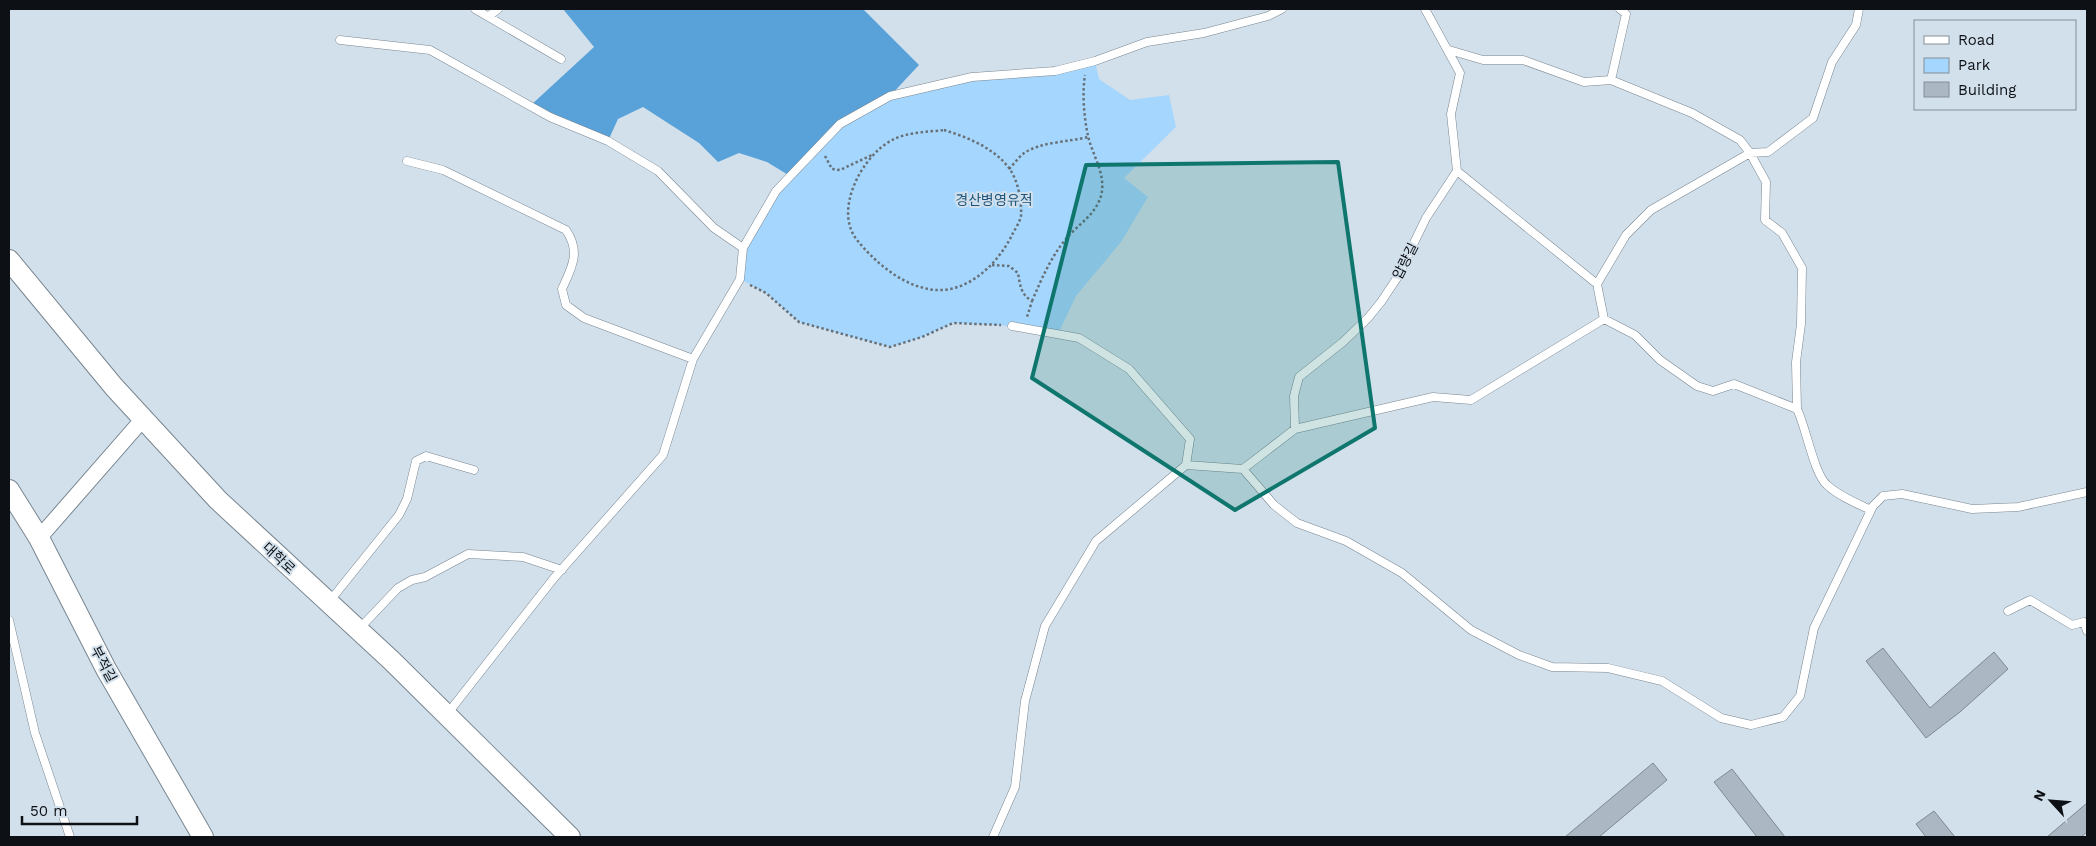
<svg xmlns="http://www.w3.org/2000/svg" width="2096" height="846" viewBox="0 0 2096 846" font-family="'Work Sans','Noto Sans KR',sans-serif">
<rect width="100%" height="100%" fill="#d2e0ec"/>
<!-- green -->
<path fill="#a5d6fd" d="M1095,61L1099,79L1130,100L1169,95L1176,127L1124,178L1148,197L1121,242L1076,296L1058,334L1012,326L953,323L922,337L890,347L799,322L766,293L740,279L742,255L776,191L840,124L890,96L972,77L1055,71Z"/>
<!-- forest -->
<path fill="#59a2d9" d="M563,9H863L919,65L890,96L840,124L790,176L767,162L739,153L718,162L699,143L643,107L618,119L608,141L530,106L594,47Z"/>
<!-- building -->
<path fill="#abb8c3" stroke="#7d8993" d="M1883,648L1930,708L1994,652L2008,669L1960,712L1926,738L1866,661Z
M1653,763L1667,780L1599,837H1565Z
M1732,769L1785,837H1757L1714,782Z
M2087,803V832L2081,837H2047Z
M1934,811L1955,837H1926L1916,824Z"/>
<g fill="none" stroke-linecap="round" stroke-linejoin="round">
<!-- lane casing -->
<g stroke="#798690" stroke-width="9">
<path id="lane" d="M475,9L561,59
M489,16L498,9
M340,40L430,50L550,117L608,141L658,171L714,228L743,248
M1449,50L1483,60H1523L1584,82L1611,80L1692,113L1740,140L1750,153L1766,182L1765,220L1782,233L1802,268L1801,324L1796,362L1797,409
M1611,80L1626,14L1620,9
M407,161L443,170L566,230C581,252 572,267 562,289L566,305L584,318L693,359
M1597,284L1626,235L1651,210L1750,153L1768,152L1813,118L1832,62L1856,25L1859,9
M1604,319L1635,335L1660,360L1697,386L1713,391L1734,384L1797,409C1806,427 1814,474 1827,485C1839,496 1856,503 1871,510
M1012,326L1079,338L1129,369L1190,439L1186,465
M1295,429L1294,396L1299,377L1343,342L1368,318L1381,302L1397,278L1426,218L1457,171L1451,114L1460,73L1425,9
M1243,469L1295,429L1433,397L1471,400L1604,319L1597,284L1457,171
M329,602L399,515L407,499L416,461L426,456L474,470
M2008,611L2030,600L2072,625L2084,622L2087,631
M9,620L35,733L70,837
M359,629L398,588L412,580L425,577L468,554L523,557L562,570
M448,713L554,578L663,455L693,359L740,279L743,248L776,191L840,124L890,96L972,77L1055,71L1095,61L1147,42L1204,33L1268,16L1282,9
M993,837L1015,787L1025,701L1045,626L1096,541L1186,465L1243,469L1274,505L1297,523L1346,541L1402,573L1471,630L1519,655L1552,667L1608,668L1662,681L1721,718L1751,725L1783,717L1800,696L1814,628L1873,506L1883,496L1902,494L1972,509L2018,507L2087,492"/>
</g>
<!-- street casing -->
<g stroke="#798690" stroke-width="17">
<path id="street" d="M39,538L143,419"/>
</g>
<!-- secondary casing -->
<g stroke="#798690" stroke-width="22">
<path id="secondary" d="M9,260L114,387L218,500L391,660L570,837
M9,490L39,538L106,669L203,837"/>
</g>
<!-- path -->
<path stroke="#677077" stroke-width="2.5" stroke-dasharray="2.5 2.5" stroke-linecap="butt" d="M944,130C967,137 994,148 1009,168C1018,180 1022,201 1021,216C1020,221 1016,228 1013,233C998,265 963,299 924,288C898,282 873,260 857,240C833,210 862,156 892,140C907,132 928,132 944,130Z
M825,156L832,169L840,170L874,154
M1009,169C1014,164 1018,158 1023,154C1038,142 1069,142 1088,137
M992,265L1009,266L1018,273C1020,285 1021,295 1032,301L1027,317
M750,285L766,293L799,322L890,347L922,337L953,323L1001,325
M1032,301C1042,278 1050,259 1065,240C1076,226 1093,217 1100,199C1108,177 1093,157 1088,136C1084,117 1082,94 1085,75"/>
<!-- lane -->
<use href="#lane" stroke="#fff" stroke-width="8"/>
<!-- street -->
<use href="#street" stroke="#fff" stroke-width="15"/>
<!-- secondary -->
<use href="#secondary" stroke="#fff" stroke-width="20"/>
</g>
<!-- marked area -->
<path fill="#0f766e" fill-opacity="0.2" stroke="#0f766e" stroke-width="4" stroke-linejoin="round" d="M1338,162L1375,428L1235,510L1032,378L1086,165Z"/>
<g text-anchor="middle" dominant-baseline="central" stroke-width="4" stroke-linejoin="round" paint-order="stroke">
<!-- park labels -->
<g font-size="14" fill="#1f557a" stroke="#d2e0ec">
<text x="994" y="200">경산병영유적</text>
</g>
<!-- street labels -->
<g font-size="14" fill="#0d1115" stroke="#d2e0ec">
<text transform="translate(1405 261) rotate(-63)">압량길</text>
<text transform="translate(279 558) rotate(43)">대학로</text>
<text transform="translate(104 664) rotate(62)">부적길</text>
</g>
</g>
<!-- border -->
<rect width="2096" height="846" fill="none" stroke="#0d1115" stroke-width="20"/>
<!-- legend -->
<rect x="1914" y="20" width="162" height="90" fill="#d2e0ec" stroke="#838d96"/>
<rect x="1924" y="36" width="25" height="8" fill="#ffffff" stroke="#838d96"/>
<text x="1958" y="45" font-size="15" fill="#0d1115">Road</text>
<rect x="1924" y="58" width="25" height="15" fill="#a5d6fd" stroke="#838d96"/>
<text x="1958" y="70" font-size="15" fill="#0d1115">Park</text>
<rect x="1924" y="82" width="25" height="15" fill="#abb8c3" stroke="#838d96"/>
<text x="1958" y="95" font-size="15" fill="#0d1115">Building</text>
<!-- north arrow -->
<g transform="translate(2051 801) rotate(296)" stroke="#d2e0ec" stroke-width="4" paint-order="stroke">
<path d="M0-4L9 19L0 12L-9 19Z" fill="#0d1115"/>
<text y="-8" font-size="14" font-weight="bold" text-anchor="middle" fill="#0d1115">N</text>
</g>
<!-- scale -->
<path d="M22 816v8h115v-8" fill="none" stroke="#0d1115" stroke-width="2.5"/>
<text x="30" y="816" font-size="15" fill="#0d1115" stroke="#d2e0ec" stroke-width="4" paint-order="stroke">50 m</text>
</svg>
